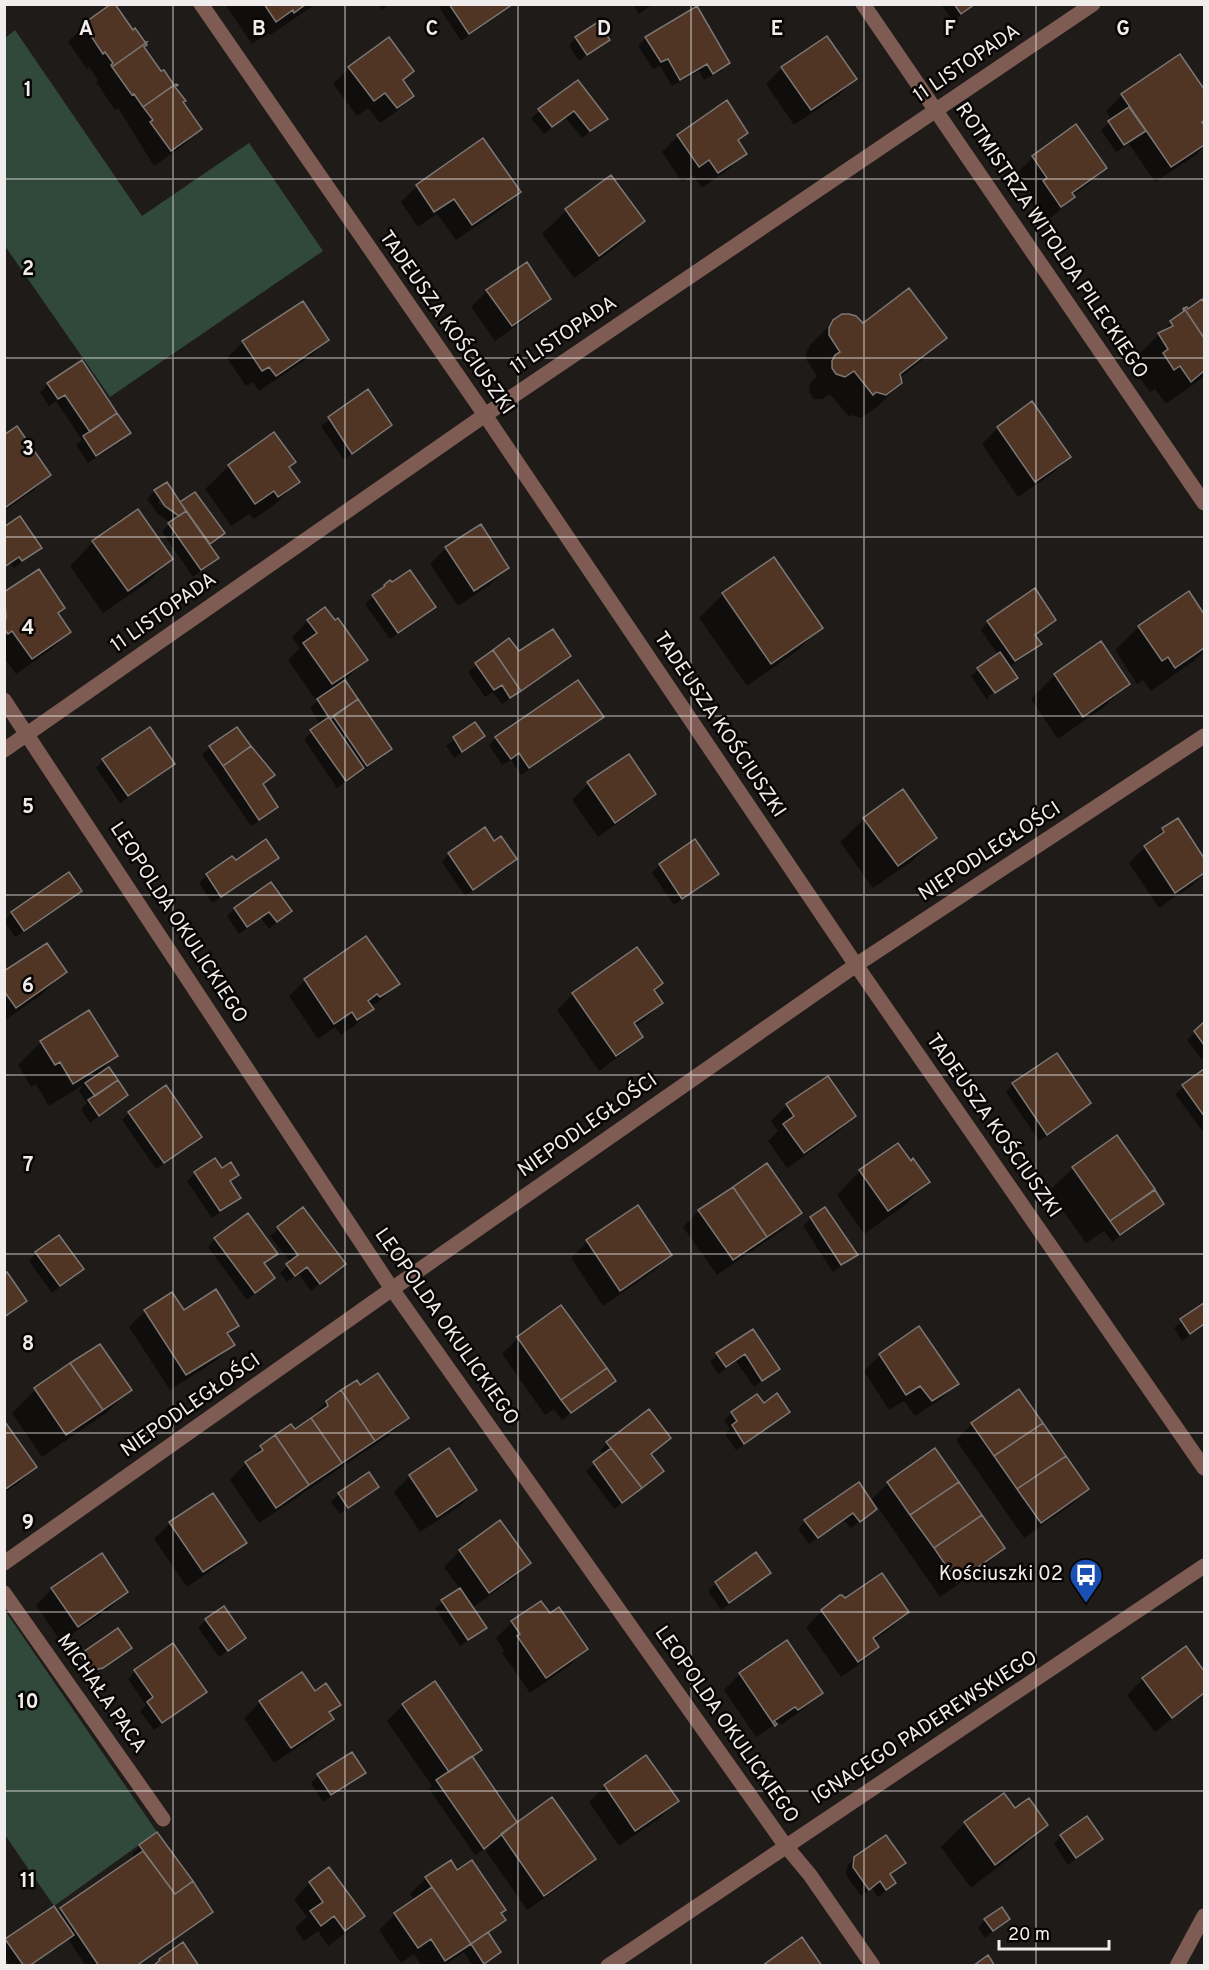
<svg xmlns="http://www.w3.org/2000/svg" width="1209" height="1970" viewBox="0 0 1209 1970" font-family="Overpass,sans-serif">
<rect width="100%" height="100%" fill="#1f1b18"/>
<!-- green -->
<path fill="#30493b" d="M15,30L142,216L249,143L323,251L110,397L5,246V38Z
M4,1609L157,1832L54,1906L5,1835Z"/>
<!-- shadow -->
<path fill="#0007" fill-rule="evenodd" d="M225,4H316L270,35L268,33L252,44Z
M379,4H390L382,10Z
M441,4H512L461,41L439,7Z
M633,4H653L639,14Z
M941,4H976L953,21Z
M113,5L132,32L144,43L145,45L143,47L160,73L163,72L184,101L181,103L200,129L184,145L154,166L118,108L115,110L96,82L98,80L89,67L87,69L68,42L84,26Z
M576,38L608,39L579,61L569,45Z
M646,38L728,63L721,71L704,80L699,71L672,86L660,66L653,69L638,46Z
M388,39L412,71L402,82L412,96L396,112L380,123L368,108L357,116L333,84L349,68Z
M1180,56L1204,92V123L1203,125L1204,128V146L1196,155L1155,182L1129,144L1116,152L1101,130L1112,120L1106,111L1122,95Z
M782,68L855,79L839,95L794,125L766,84Z
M578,82L606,118L582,138L565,117L544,134L531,118Z
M727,103L746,132L738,141L745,153L729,169L702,188L693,175L682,182L662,152L678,136Z
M1033,157L1105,168L1089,184L1072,196L1057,213L1044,222L1028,198L1032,194L1017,173Z
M610,177L643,221L619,245L574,278L542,234L566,211Z
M417,186L519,192L503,208L456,240L437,214L418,227L401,202Z
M487,291L549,298L533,314L495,341L471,307Z
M1202,301L1204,305V377L1166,404L1155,389L1150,392L1140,378L1145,373L1135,358L1183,311L1186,309L1187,311Z
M834,321L862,325L945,338L921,361L900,378L901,383L877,407L861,418L852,415L849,417L830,394L822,399H814L809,392L810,383L817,376L806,359V353L810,345Z
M327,340L311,356L259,391L253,382L246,386L227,358L243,342Z
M48,384L129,433L122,441L88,463L76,445L82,440L56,401L49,406L40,392Z
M367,391L390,425L344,460L321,426Z
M998,428L1069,457L1053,473L1018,497L982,444Z
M274,435L294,462L288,468L298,482L274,505L254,519L249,514L231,526L205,489L229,466Z
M4,437L49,475L33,491L4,511Z
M155,491L180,505L195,494L223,533L209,546L217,558L193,577L162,532L170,523L157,513L147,499ZM160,500L172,509L175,515L158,503Z
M4,529L40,548L14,568L11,564L4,568Z
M93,542L171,559L147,583L103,613L70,566Z
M446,548L507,568L491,584L458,606L430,564Z
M774,559L821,627L797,651L747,686L699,618L723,594Z
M390,582L434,607L426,615L390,639L365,604Z
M1189,593L1204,617V651L1194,661L1151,691L1143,680L1137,684L1115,650L1139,627Z
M4,594L57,614L69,632L53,648L16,674L4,658Z
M1055,620L1034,636L1040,644L1032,651L1009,667L1016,678L1010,684V682L988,696L989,698L987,700L971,676L998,655L981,630L988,622Z
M308,621L366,660L344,681L390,749L383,757L337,788L304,739L321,725L310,708L323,695L315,699L288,660L300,648L292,637Z
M509,640L519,653L569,655L561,663L502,704L493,692L485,697L468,672Z
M1101,643L1128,684L1104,707L1058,739L1031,699L1055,675Z
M602,717L594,725L521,775L511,760L502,765L489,745L496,738Z
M475,724L483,736L454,758L446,746Z
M210,747L273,774L262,785L276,807L268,815L251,826L202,755Z
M629,756L654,794L638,809L598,837L572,800L588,784Z
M103,760L173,763L166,771L120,803L96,768Z
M902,791L935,838L911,862L873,888L840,842L864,819Z
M1178,820L1204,860V873L1194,884L1159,908L1129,863L1163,830Z
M694,841L717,873L709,881L674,905L652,873L659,865Z
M493,843L515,859L508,867L465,896L442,862L449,854Z
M277,857L269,865L212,903L199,883L207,875L232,858L235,862Z
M271,884L290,911L269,929L261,918L239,934L227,916L234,909Z
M80,891L72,899L15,937L4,921L12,913Z
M366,938L398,983L382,999L370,1007L371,1009L355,1025L341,1035L335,1027L318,1039L289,996L305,980Z
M637,949L661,983L653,991L661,1003L645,1019L634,1027L641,1036L625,1052L599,1071L557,1010L573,994Z
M65,971L41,995L4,1021V973Z
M1204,1024V1058L1202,1060L1187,1040Z
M41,1042L116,1056L98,1074L126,1095L90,1123L81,1109L87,1103L79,1091L83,1085L49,1106L36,1084L31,1087L18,1065Z
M1204,1071V1131L1203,1132L1175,1094Z
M1013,1084L1081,1110L1039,1141L1006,1092Z
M787,1105L854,1116L838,1132L787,1168L768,1141L778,1131L771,1121Z
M129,1113L200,1137L192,1145L156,1169L122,1120Z
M215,1160L222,1170L237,1175L229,1183L239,1198L232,1205L212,1218L187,1181L195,1173Z
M910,1163L928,1182L904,1206L864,1234L837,1195L860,1171Z
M1073,1168L1153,1190L1162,1204L1155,1212L1112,1242L1104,1231L1086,1243L1049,1191Z
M637,1207L670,1255L654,1271L603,1306L571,1258L587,1242Z
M303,1209L336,1271L311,1291L298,1273L287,1282L280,1273L291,1263L270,1236Z
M699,1211L800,1213L784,1229L717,1275L683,1227Z
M811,1218L856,1255L833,1272L803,1226Z
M215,1239L276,1254L263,1265L273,1278L247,1300L208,1247Z
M36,1253L82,1269L52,1293L29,1261Z
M1204,1304V1325L1182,1341L1174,1328Z
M561,1307L614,1381L562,1420L554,1409L545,1415L502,1354L518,1338Z
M145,1311L184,1312L237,1326L227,1335L233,1344L217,1360L170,1390L129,1327Z
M919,1328L957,1383L941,1399L915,1416L904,1401L889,1410L864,1371L880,1355Z
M752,1331L778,1369L754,1387L736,1361L718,1374L710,1362L717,1355Z
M356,1382L360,1387L407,1418L391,1434L259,1523L230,1480L261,1447L294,1431L311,1420L310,1418L326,1402Z
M35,1390H130L106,1413L42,1457L12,1413Z
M1019,1391L1087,1489L1071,1505L1024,1538L956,1440L972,1424Z
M763,1405L788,1412L780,1420L736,1450L725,1434L730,1429L724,1420L732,1413Z
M4,1425L35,1467L19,1483L4,1493Z
M669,1438L650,1455L662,1471L614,1509L586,1471L604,1456L600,1451L607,1443Z
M934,1450L1003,1548L987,1564L940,1597L872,1499L888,1483Z
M449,1451L476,1490L460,1506L420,1532L394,1492L410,1476Z
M368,1474L377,1487L369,1495L340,1514L331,1502L339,1494Z
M875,1509L851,1528L844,1520L809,1544L798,1529L805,1521Z
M170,1523L245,1542L229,1558L187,1587L154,1539Z
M460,1551L529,1563L513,1579L472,1608L485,1628L460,1646L435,1608L460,1589L444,1567Z
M769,1573L762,1581L721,1610L708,1591L716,1583Z
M52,1589L126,1592L110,1608L61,1642L36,1605Z
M842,1597L845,1600L907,1612L891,1628L873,1641L877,1647L861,1663L841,1677L806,1627L822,1611Z
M541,1603L549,1615L586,1649L570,1665L530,1693L502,1653L504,1651L496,1638L512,1622Z
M206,1620L244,1638L219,1657L198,1628Z
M130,1648L94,1675L83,1678L73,1664L80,1656Z
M1185,1648L1204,1674V1693L1155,1732L1127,1695L1143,1679Z
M135,1671L205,1692L198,1699L154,1730L140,1711L146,1705L128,1679Z
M301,1674L315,1693L339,1705L329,1714L332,1719L316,1735L274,1763L244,1718L260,1702Z
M740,1674L821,1692L805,1708L781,1725L779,1722L756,1737L724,1690Z
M403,1705L480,1749L471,1758L510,1827L594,1859L578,1875L527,1910L486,1851L492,1845L475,1855L429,1789L432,1786L387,1721Z
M364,1772L356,1780L323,1802L311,1783L318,1776Z
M605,1786L677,1801L661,1817L619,1846L589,1802Z
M1015,1810L1046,1825L1023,1848L971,1888L941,1847L965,1823Z
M1061,1836L1101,1839L1068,1865L1054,1844Z
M140,1846L211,1912L203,1920L137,1966H86L68,1939L31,1966H11L4,1957L6,1940L57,1913L135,1858L132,1854Z
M855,1858L904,1863L889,1876L894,1882L887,1890L878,1897L872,1888L861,1896L846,1875L847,1866Z
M457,1872L504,1920L488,1935L499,1952L483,1966H473L464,1952L444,1966H422L414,1954L401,1963L379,1930L395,1914L415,1901L410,1894L426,1878Z
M310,1883L363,1916L347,1932L328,1946L318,1931L304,1941L295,1928L307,1917L294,1899Z
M1008,1919L985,1938L978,1928L985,1920Z"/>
<!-- building -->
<path fill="#503524" stroke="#7c7774" stroke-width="1.5" d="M111,4H115L133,30L135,28L145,42H147L112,67L111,65L113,63L105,52L103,54L83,24Z
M264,4H306L294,13L293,10L276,22Z
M449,4H513L469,34Z
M954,4H975L961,14Z
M697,6L730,63L713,74L707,64L680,80L668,59L661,62L645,37Z
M598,22L610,40L587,55L575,37Z
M827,36L857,79L811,110L781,67Z
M389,37L414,71L403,80L414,96L397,108L385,93L374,101L348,67Z
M146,43L147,45L144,47L161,71L164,70L174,85L143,107L134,94L132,95L112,67Z
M1180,54L1204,89V121L1202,122L1204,125V145L1171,167L1121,94Z
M578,80L608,119L590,131L574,111L552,127L538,109Z
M176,84L178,85L175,87L186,101L183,102L202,129L171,151L150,122L153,120L143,107Z
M727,100L748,133L738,140L747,154L718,173L709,160L699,167L677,135Z
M1129,107L1146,131L1124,145L1108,121Z
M1076,124L1107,168L1072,193L1075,197L1061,207L1043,181L1047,178L1032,156Z
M483,138L521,192L472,225L454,199L434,212L416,185Z
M611,175L645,221L599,256L565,209Z
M527,262L551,299L512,326L486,290Z
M909,288L947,338L900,374L902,383L886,395L876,392L873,395L854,371L845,377L836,374L832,368V361L835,355L840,352L829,335V328L833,320L842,314H849L856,316L863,323Z
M1202,299L1204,303V338L1184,308L1187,307L1188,309Z
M303,301L329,340L276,376L269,367L262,371L242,341Z
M1184,308L1204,338V371L1191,382L1180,366L1174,370L1163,353L1168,349L1158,333L1173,326L1170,321L1184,311L1183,309Z
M82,360L117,413L90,432L65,395L58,399L47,383Z
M368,389L392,425L352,454L328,417Z
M1032,401L1071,457L1035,482L997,427Z
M117,413L131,433L96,456L83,436Z
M17,426L51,475L6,507L4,504V435Z
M274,432L296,462L289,467L300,482L278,497L274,491L255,504L228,465Z
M167,482L186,511L179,516L165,506L154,490Z
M195,492L225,533L210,544L180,502Z
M138,509L173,559L128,591L92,541Z
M186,511L219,558L201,570L168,523Z
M20,516L42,548L22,561L19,557L4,567V527Z
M481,524L509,568L474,591L445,547Z
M774,557L823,628L771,664L722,593Z
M39,569L65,608L58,613L71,632L32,659L12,631L8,634L4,629L6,616L4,592Z
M410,570L436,607L398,633L372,595L385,586L384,585L390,580L392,582Z
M1035,588L1056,620L1035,635L1042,644L1015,661L987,621Z
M1189,591L1204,614V648L1175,668L1168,657L1162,661L1138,626Z
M325,607L335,620L338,618L368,660L332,684L303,643L317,633L307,620Z
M553,629L571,656L521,691L493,650L509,638L519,651Z
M1101,641L1130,684L1083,717L1054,674Z
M493,650L521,691L510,698L502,685L494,690L475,663Z
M1000,652L1018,678L995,693L977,668Z
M345,680L358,699L330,719L317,699Z
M578,680L604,717L529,768L519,753L511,759L495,737Z
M358,699L392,749L367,766L333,716Z
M329,717L364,768L346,781L310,730Z
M475,722L485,736L462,752L453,737Z
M150,727L175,764L128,796L102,759Z
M237,727L251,746L223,766L209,746Z
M251,746L275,775L263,784L278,807L259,820L223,766Z
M629,754L656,794L615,823L587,782Z
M903,789L937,838L898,866L863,818Z
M1178,818L1204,858V873L1175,893L1144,846L1164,832L1162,828Z
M485,827L494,841L501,836L517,859L473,890L448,853Z
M266,839L279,858L221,897L206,874L232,856L236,860Z
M695,839L719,874L682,899L659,864Z
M69,872L82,891L24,931L11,912Z
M271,882L292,911L277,922L269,912L247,927L234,908Z
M366,936L400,984L380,997L377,994L368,1001L374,1009L357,1020L352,1012L334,1024L304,979Z
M47,943L67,972L16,1008L4,991V971Z
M637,947L663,983L654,990L663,1003L634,1023L643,1037L616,1056L572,993Z
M89,1010L118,1056L73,1084L60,1062L55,1065L40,1041Z
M1204,1022V1045L1194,1031Z
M1057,1053L1091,1103L1047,1135L1012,1083Z
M109,1067L118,1080L95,1096L85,1083Z
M1204,1069V1116L1182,1085Z
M828,1076L856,1116L804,1153L783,1124L794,1116L786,1104Z
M118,1080L128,1095L99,1116L88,1100Z
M166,1085L202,1137L164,1163L128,1112Z
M1117,1135L1155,1189L1110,1221L1072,1167Z
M898,1143L911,1161L913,1158L930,1182L888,1211L859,1170Z
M215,1158L222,1168L231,1162L239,1175L230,1181L241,1198L220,1211L194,1172Z
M767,1163L802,1213L767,1237L733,1187Z
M733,1187L767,1237L733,1260L698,1210Z
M1155,1190L1164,1204L1120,1235L1110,1221Z
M638,1205L672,1255L620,1291L586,1240Z
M303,1207L346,1264L320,1284L307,1267L295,1276L286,1264L298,1255L277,1227Z
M825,1207L858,1255L841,1265L810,1217Z
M248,1213L278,1254L264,1263L275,1278L255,1293L214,1238Z
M59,1235L84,1269L60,1286L35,1252Z
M7,1272L27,1301L4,1317V1274Z
M216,1289L239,1326L227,1333L235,1345L186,1375L144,1310L172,1292L184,1310Z
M1204,1303V1324L1190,1334L1180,1319Z
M561,1305L607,1368L561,1400L517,1337Z
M919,1326L959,1384L932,1401L920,1386L906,1395L879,1354Z
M753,1329L780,1369L762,1381L745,1354L726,1367L716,1353Z
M100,1344L132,1390L103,1410L70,1363Z
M70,1363L103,1410L66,1435L34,1388Z
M607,1368L616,1381L571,1413L561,1400Z
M378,1373L409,1418L375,1441L341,1390L357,1380L360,1385Z
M1019,1389L1043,1423L994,1456L971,1423Z
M341,1390L375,1441L342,1463L311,1418L328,1406L326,1401Z
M777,1393L790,1412L744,1444L732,1425L737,1421L731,1412L757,1394L764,1403Z
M649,1409L671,1438L651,1454L664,1471L642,1488L606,1442Z
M311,1418L342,1463L309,1485L275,1435L291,1424L295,1429Z
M5,1422L37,1467L4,1490V1423Z
M1043,1423L1066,1456L1017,1489L994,1456Z
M275,1435L309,1485L276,1508L245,1462L263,1450L260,1446Z
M449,1448L477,1490L437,1517L409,1475Z
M611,1448L642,1488L622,1503L593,1462Z
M935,1448L959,1482L910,1515L887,1482Z
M1066,1456L1089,1489L1041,1523L1017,1489Z
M369,1472L379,1487L348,1508L338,1493Z
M859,1482L877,1509L860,1522L853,1513L818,1538L804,1520Z
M959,1482L982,1515L934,1548L910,1515Z
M213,1493L247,1543L203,1572L169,1522Z
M982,1515L1005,1548L957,1582L934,1548Z
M500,1520L531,1563L489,1593L459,1550Z
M756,1552L771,1573L729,1603L715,1582Z
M102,1553L128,1592L78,1627L51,1588Z
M882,1573L909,1612L873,1638L879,1647L858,1662L821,1610L840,1595H842L845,1598Z
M460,1588L487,1628L468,1640L441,1600Z
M541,1601L550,1613L559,1607L588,1649L546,1678L517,1636L520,1634L511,1621Z
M224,1606L246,1638L228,1651L205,1619Z
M118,1628L132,1648L103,1668L91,1671L79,1655Z
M787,1640L823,1693L798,1710L795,1707L774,1721L777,1724L775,1726L739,1673Z
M173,1643L207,1692L162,1723L147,1702L153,1697L134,1670Z
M1186,1646L1204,1671V1693L1172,1718L1142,1678Z
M302,1672L315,1691L326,1683L341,1705L329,1712L334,1719L291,1748L259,1701Z
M435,1681L482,1750L449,1772L402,1704Z
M352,1752L366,1773L331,1795L317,1774Z
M646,1755L679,1801L635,1831L604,1785Z
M472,1756L517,1822L484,1849L436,1780Z
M1004,1793L1015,1808L1029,1798L1048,1825L995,1865L964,1822Z
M552,1797L596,1859L544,1896L501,1834Z
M1087,1816L1103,1839L1076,1858L1060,1835Z
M157,1832L193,1881L175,1894L139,1845Z
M886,1835L906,1863L890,1874L896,1883L886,1890L880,1881L869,1890L853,1867L854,1857Z
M143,1851L175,1894L193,1881L213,1912L136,1966H99L60,1908Z
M451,1860L457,1870L472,1860L506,1910L501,1913L506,1920L471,1944L425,1877Z
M329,1867L365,1916L345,1931L334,1916L321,1926L310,1911L323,1902L309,1882Z
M432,1887L471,1944L445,1961L431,1939L418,1948L394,1913Z
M54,1906L74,1935L29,1966H24L5,1939Z
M1002,1907L1010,1919L993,1931L984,1919Z
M488,1932L501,1952L484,1964L471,1944Z
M802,1937L822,1966H762Z
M183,1942L199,1966H153L160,1960L159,1959Z
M988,1955L995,1966H973Z"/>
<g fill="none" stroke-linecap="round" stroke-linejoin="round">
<!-- street -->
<path stroke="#7f5c53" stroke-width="15" d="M201,4L485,415L856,965L1204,1468
M863,4L1204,503
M4,700L392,1289L785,1845L810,1875L873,1966
M4,750L485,415L1093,4
M4,1563L392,1289L856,965L1204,736
M4,1593L163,1819
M608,1966C806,1831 1006,1699 1204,1566
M1177,1966L1204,1916"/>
</g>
<!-- grid -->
<path fill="none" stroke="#f0edec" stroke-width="1.5" stroke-opacity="0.55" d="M173,4V1966M345,4V1966M518,4V1966M691,4V1966M864,4V1966M1036,4V1966M4,179H1204M4,358H1204M4,537H1204M4,716H1204M4,895H1204M4,1075H1204M4,1254H1204M4,1433H1204M4,1612H1204M4,1791H1204"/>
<!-- icons -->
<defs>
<g id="bus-pin" transform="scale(1.725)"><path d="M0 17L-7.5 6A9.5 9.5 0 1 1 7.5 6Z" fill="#1a4fb4" stroke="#080605"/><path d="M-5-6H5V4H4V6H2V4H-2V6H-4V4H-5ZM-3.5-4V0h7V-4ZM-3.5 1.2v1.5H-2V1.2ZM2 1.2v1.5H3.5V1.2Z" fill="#fff"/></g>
</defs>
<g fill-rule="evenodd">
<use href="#bus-pin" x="1086" y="1575"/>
</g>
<g text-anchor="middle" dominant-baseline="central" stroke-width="5" stroke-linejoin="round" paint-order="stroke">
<!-- street labels -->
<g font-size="20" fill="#f0edec" stroke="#080605">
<text transform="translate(967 64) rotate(-34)">11 LISTOPADA</text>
<text transform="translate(1051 241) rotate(56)">ROTMISTRZA WITOLDA PILECKIEGO</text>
<text transform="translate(446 323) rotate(55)">TADEUSZA KOŚCIUSZKI</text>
<text transform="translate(564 336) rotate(-34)">11 LISTOPADA</text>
<text transform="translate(164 613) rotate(-35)">11 LISTOPADA</text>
<text transform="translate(719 725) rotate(56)">TADEUSZA KOŚCIUSZKI</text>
<text transform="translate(990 852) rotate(-33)">NIEPODLEGŁOŚCI</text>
<text transform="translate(178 923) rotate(57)">LEOPOLDA OKULICKIEGO</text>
<text transform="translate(588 1126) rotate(-35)">NIEPODLEGŁOŚCI</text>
<text transform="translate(993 1126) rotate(55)">TADEUSZA KOŚCIUSZKI</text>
<text transform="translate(446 1327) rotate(55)">LEOPOLDA OKULICKIEGO</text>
<text transform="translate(191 1406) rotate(-35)">NIEPODLEGŁOŚCI</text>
<text transform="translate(101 1694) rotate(55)">MICHAŁA PACA</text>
<text transform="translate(726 1725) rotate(55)">LEOPOLDA OKULICKIEGO</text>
<text transform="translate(925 1728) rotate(-33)">IGNACEGO PADEREWSKIEGO</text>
</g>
<!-- poi labels -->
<g font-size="20" fill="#f0edec" stroke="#080605" text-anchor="end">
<text x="1063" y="1575">Kościuszki 02</text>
</g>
</g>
<g font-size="20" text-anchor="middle" font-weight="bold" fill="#f0edec" stroke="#080605" stroke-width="5" stroke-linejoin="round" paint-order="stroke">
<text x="86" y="35">A</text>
<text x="259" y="35">B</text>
<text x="432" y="35">C</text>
<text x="604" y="35">D</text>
<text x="777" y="35">E</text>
<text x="950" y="35">F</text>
<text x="1123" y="35">G</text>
<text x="28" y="96">1</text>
<text x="28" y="275">2</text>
<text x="28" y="455">3</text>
<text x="28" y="634">4</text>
<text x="28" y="813">5</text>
<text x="28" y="992">6</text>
<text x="28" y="1171">7</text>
<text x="28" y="1350">8</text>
<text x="28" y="1529">9</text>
<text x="28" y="1708">10</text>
<text x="28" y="1887">11</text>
</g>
<!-- border -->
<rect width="1209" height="1970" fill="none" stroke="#f0edec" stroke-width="12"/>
<!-- scale -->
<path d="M999 1940v9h110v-9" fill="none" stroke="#f0edec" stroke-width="3"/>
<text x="1008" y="1940" font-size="18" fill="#f0edec" stroke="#080605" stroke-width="4.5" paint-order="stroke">20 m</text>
</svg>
